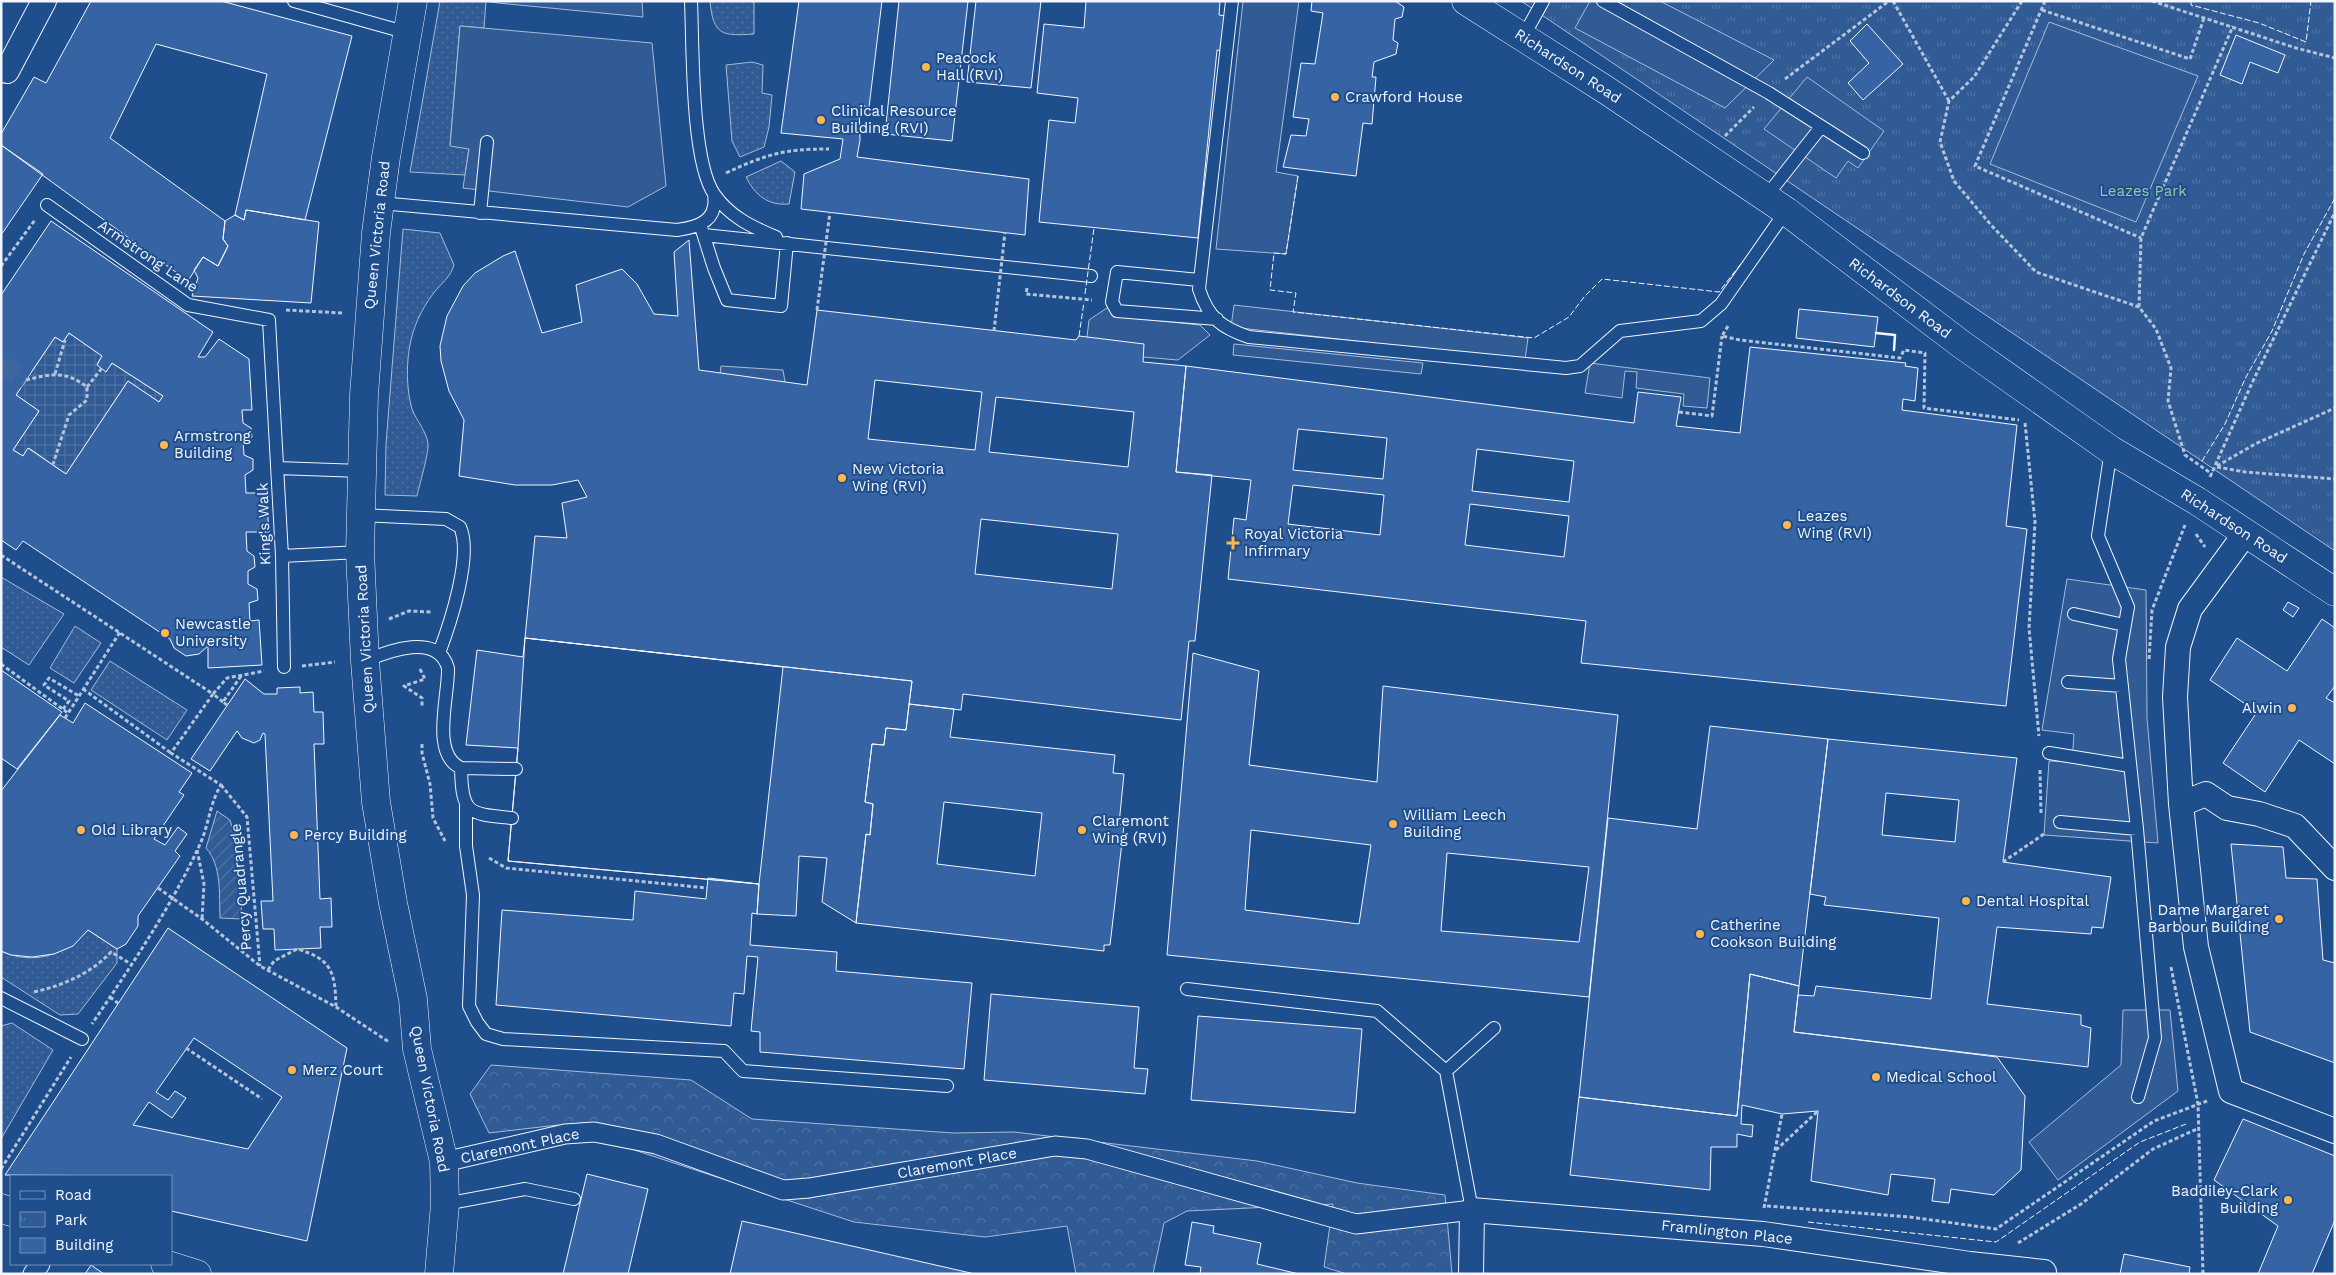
<svg xmlns="http://www.w3.org/2000/svg" width="2336" height="1275" viewBox="0 0 2336 1275" font-family="'Work Sans',sans-serif">
<defs>
<pattern id="grass-dots" width="8" height="8" patternUnits="userSpaceOnUse" patternTransform="scale(1.25)"><rect width="8" height="8" fill="#305b95"/><path d="M2 2h.1M6 6h.1" fill="none" stroke="#4e73a5" stroke-width="1.8" stroke-linecap="round"/></pattern>
<pattern id="forest-crowns" width="20" height="18" patternUnits="userSpaceOnUse" patternTransform="scale(1.25)"><rect width="20" height="18" fill="#305b95"/><path d="M2 6a3 3 0 1 1 6 0M12 15a3 3 0 1 1 6 0" fill="none" stroke="#4e73a5"/></pattern>
<pattern id="park-tufts" width="24" height="20" patternUnits="userSpaceOnUse" patternTransform="scale(1.25)"><rect width="24" height="20" fill="#305b95"/><path d="M3 7l-1-3M5 7V3M7 7l1-3M15 17l-1-3M17 17v-4M19 17l1-3" fill="none" stroke="#4e73a5"/></pattern>
<pattern id="garden-furrows" width="10" height="10" patternUnits="userSpaceOnUse" patternTransform="scale(1.25)"><rect width="10" height="10" fill="#305b95"/><path d="M-1 1l2-2M0 10L10 0M9 11l2-2" fill="none" stroke="#4e73a5"/></pattern>
<pattern id="plaza-grid" width="8" height="8" patternUnits="userSpaceOnUse" patternTransform="scale(1.25)"><rect width="8" height="8" fill="#305b95"/><path d="M0 4h8M4 0v8" fill="none" stroke="#4e73a5"/></pattern>
</defs>
<rect width="100%" height="100%" fill="#1f4e8c"/>
<!-- grass -->
<path fill="url(#grass-dots)" stroke="#a8bbd7" d="M440,1H486L484,28L460,26L450,145L469,148L465,175L410,172Z
M710,1H754V34C723,36 713,36 710,1Z
M752,62L763,65L762,93L772,95L769,127L764,147L740,157L732,141L726,65Z
M781,161L795,172L789,204C768,206 755,195 746,177Z
M403,229L440,233L454,265C450,277 445,280 437,289C425,303 415,322 411,340C406,362 406,387 412,409C416,420 427,432 428,444C429,453 419,486 417,496L385,495L386,444Z
M1,577L64,614L29,665L1,647Z
M75,626L101,643L74,683L50,668Z
M110,661L187,710L167,740L91,690Z
M88,930L117,949V963L78,1014L60,1015L1,977V951C35,966 64,955 88,930Z
M12,1023L53,1050L1,1139V1026Z"/>
<!-- forest -->
<path fill="url(#forest-crowns)" stroke="#a8bbd7" d="M491,1065L691,1080L752,1119L953,1133L1014,1132L1257,1161L1357,1183L1445,1195L1452,1274H1347L1324,1267L1333,1204L1187,1211L1164,1223L1153,1274H1076L1067,1226L985,1237L854,1222L558,1125L489,1133L470,1094Z"/>
<!-- park -->
<path fill="url(#park-tufts)" stroke="#a8bbd7" d="M1521,1H2335V551Z"/>
<!-- garden -->
<path fill="url(#garden-furrows)" stroke="#a8bbd7" d="M217,811L230,820L237,842L242,919L220,918C219,894 222,866 206,848Z"/>
<!-- pitch -->
<path fill="#305b95" stroke="#a8bbd7" d="M484,1H642L643,17L498,3Z
M1243,1H1299L1276,172L1298,176L1286,254L1216,249Z
M1590,1H1660L1774,60L1725,108L1575,28Z
M2049,22L2198,76L2136,222L1990,164Z
M460,26L652,43L666,186L628,207L463,188L469,149L450,146Z
M1807,77L1884,131L1858,168L1848,161L1836,178L1764,129Z
M1234,305L1528,338L1525,360L1231,327Z
M1110,306L1121,317L1200,325L1210,335L1178,360L1143,357L1087,337L1089,320Z
M1234,344L1423,363L1421,374L1233,355Z
M1590,363L1710,378L1707,408L1683,406L1684,394L1636,388L1637,372L1625,371L1622,398L1585,393Z
M721,366L783,370L786,388L719,383Z
M2067,579L2146,590L2147,718L2158,843L2044,835L2049,761L2072,762L2074,734L2042,730Z
M2123,1010H2170L2178,1091L2058,1180L2029,1142L2121,1065Z"/>
<!-- plaza -->
<path fill="url(#plaza-grid)" stroke="#a8bbd7" d="M69,333L102,356L97,364L106,371L112,363L163,396L159,402L128,381L66,474L29,448L23,456L13,450L39,411L16,395L55,337L63,342Z"/>
<!-- building -->
<path fill="#3563a3" stroke="#f2f6ff" fill-rule="evenodd" d="M91,1H221L352,36L305,220L246,210L244,220L235,215L267,74L156,44L110,138L225,221L223,239L228,246L218,266L203,257L188,281L1,145V134L34,77L46,83Z
M799,1H882L869,107L859,105L860,140L857,157L1029,179L1025,235L801,209L804,174L840,159L843,139L781,133Z
M899,1H968L952,141L885,134Z
M976,1H1041L1031,88L967,82Z
M1086,1H1220L1219,15L1227,16L1224,51L1217,50L1198,238L1039,222L1049,120L1075,123L1078,98L1037,93L1044,24L1084,28Z
M1312,1H1395L1404,7L1402,17L1395,19L1393,40L1398,43L1396,54L1374,62L1372,77H1376L1372,124L1363,123L1356,176L1283,167L1291,135L1306,136L1309,119L1293,117L1301,63L1315,64L1323,13L1311,11Z
M1867,24L1903,64L1863,100L1848,83L1869,63L1850,41Z
M2236,35L2285,55L2278,73L2250,62L2242,84L2220,75Z
M1,145L43,174L1,235Z
M246,210L319,222L311,303L192,296L198,278L194,270L203,257L218,266L228,246L223,239L225,221L235,215L244,220Z
M51,221L213,332L198,357H205L219,339L249,359L252,410H242L243,423L251,428L252,437L243,442L244,455L253,459V470L245,475L246,493H266L269,532H246L247,551L254,556L255,567L248,571V584L257,589L258,600L249,603L250,621L259,620L262,665L208,668V646L199,654L186,656L174,648L170,639L23,541L16,550L1,540V295ZM69,333L102,356L97,365L106,372L112,363L163,396L159,402L128,381L66,474L28,448L23,456L13,450L39,411L16,395L55,337L63,342Z
M689,240L699,370L807,385L817,310L1076,340L1079,336L1144,344L1143,362L1186,366L1176,472L1212,475L1195,641H1189L1181,720L963,694L961,710L909,704L912,681L525,638L535,536L567,538L562,503L587,497L578,480L552,485H515L459,476L464,420L449,391L441,361L440,346L447,316L463,286L475,273L503,256L515,251L542,333L582,322L576,285L622,269L637,284L654,314L678,316L674,252ZM875,380L982,392L975,450L868,439ZM996,397L1134,412L1128,467L989,452ZM981,519L1118,534L1112,589L975,574Z
M1799,309L1878,317L1874,347L1796,338Z
M1750,347L1906,363L1905,366L1918,368L1915,401L1903,399L1902,410L2017,425L2006,526L2027,529L2006,706L1581,663L1586,621L1228,579L1234,518L1246,520L1251,480L1176,472L1186,366L1634,423L1638,392L1681,397L1676,426L1740,433ZM1298,429L1387,438L1383,479L1293,470ZM1477,449L1574,461L1569,502L1472,491ZM1293,485L1384,495L1380,535L1288,524ZM1470,504L1569,516L1564,557L1465,545Z
M2288,602L2299,608L2293,617L2283,610Z
M2322,619L2335,628V686L2326,698L2335,703V764L2299,740L2265,792L2223,763L2257,712L2210,680L2237,638L2287,671Z
M525,638L912,681L906,730L886,728L884,745L872,744L865,802L873,804L870,835L866,834L856,923L822,902L827,858L799,856L796,916L757,914L759,884L508,861L518,748L466,745L477,650L523,657Z
M525,638L783,667L759,884L508,861L518,748Z
M1193,653L1259,671L1249,765L1377,782L1383,686L1618,715L1589,997L1167,955ZM1251,830L1371,845L1359,924L1245,910ZM1447,853L1589,867L1579,942L1441,931Z
M1,670L62,712L17,769L1,758Z
M245,679L264,694H277V688L300,687V693L313,692L314,712H323L324,744H314L320,899L331,898L332,927H320L321,948L275,950L274,929H263L261,901H273L265,734L263,733L260,740L254,743L242,738L237,731L210,771L191,759Z
M85,703L192,773L179,792L184,795L154,839L165,845L178,827L187,834L175,851L180,856L138,916V926L126,944L117,949L88,930L73,946L54,954L32,957L11,955L1,951V791L60,715L73,723Z
M909,704L954,709L950,737L1115,755L1113,773L1124,774L1119,824L1124,825L1110,945H1104V951L856,923L866,834L870,835L873,804L865,802L872,744L884,745L886,728L906,730ZM944,802L1042,813L1035,876L937,864Z
M1710,726L1828,739L1799,986L1750,974L1737,1116L1579,1097L1608,818L1697,829Z
M1828,739L2017,758L2003,862L2111,877L2103,928L2092,927L2091,934L1997,927L1987,1004L2081,1015V1025L2091,1028L2088,1067L1794,1032L1798,995L1814,996L1816,986L1931,999L1939,918L1824,905L1826,897L1810,894ZM1886,793L1959,800L1955,842L1882,835Z
M2231,844L2283,847L2286,878L2317,879L2323,960L2335,963V1063L2250,1032Z
M708,878L759,884L757,914L752,913L750,945L837,952L836,971L972,983L964,1069L760,1052V1032L751,1031L758,957L747,956L744,994L734,993L731,1026L496,1005L502,910L633,920L635,891L706,899Z
M168,928L347,1048L307,1241L171,1211V1176L5,1175ZM194,1038L282,1097L248,1149L133,1125L149,1102L172,1118L186,1098L175,1091L168,1100L156,1092Z
M1750,974L1799,986L1794,1032L1997,1057L2025,1096L2021,1170L1994,1195L1951,1189L1949,1203L1932,1201L1935,1179L1891,1174L1888,1195L1811,1181L1818,1111L1782,1114L1742,1105L1741,1124L1753,1125L1752,1137L1737,1134V1147H1711L1710,1190L1570,1175L1579,1097L1737,1116Z
M991,994L1139,1007L1134,1068L1148,1069L1145,1094L984,1080Z
M1198,1016L1362,1029L1355,1113L1191,1100Z
M2243,1119L2335,1156V1220L2312,1274H2258L2278,1226L2214,1180Z
M587,1174L648,1189L628,1274H563Z
M742,1221L975,1274H730Z
M1192,1222L1214,1226L1213,1233L1261,1243L1257,1264L1299,1274H1200L1201,1267L1185,1265Z
M2124,1254L2190,1267L2189,1274H2120Z
M91,1265L104,1274H85Z"/>
<g fill="none" stroke-linecap="round" stroke-linejoin="round">
<!-- pedestrian-tunnel -->
<path stroke="#3f679d" stroke-width="19" stroke-dasharray="19 9" stroke-linecap="butt" d="M1,364L26,380"/>
<!-- service casing -->
<g stroke="#f2f6ff" stroke-width="14">
<path id="service" d="M294,1L408,33
M691,1C693,46 691,160 714,194C730,217 752,227 776,237
M1232,1L1199,289C1208,318 1222,328 1249,337L1566,368L1580,366L1620,331L1701,321L1721,304L1786,211
M1603,1L1769,93L1863,153
M1523,37L1543,1
M1765,198L1821,127
M380,203L677,230C700,227 718,220 714,194
M47,205L188,305L269,320L282,556L284,667
M480,213L487,142
M701,227L714,268L727,300L781,306L787,243
M704,235L1091,276
M1199,280L1117,272L1112,302L1117,311L1217,319
M277,468L361,471
M360,515L446,519L460,527C473,555 450,624 439,653
M282,556L360,552
M2074,614L2124,625
M365,661C388,651 438,632 448,668C449,696 430,754 461,768L516,769
M2068,682L2122,686
M2049,753L2130,766
M461,768C462,815 469,814 512,818
M466,805V846L473,895L469,1006L477,1022L486,1034L503,1039L724,1051L743,1071L947,1086
M2060,822L2137,829L2119,659L2128,607L2098,536L2111,450
M2137,829L2155,1038L2138,1097
M1187,989L1377,1011L1446,1071L1472,1210
M1,998L82,1039
M1446,1071L1494,1028
M445,1204L525,1189L574,1199"/>
</g>
<!-- pedestrian casing -->
<g stroke="#f2f6ff" stroke-width="21">
<path id="pedestrian" d="M444,1162L565,1134L594,1132L656,1144L783,1190L809,1188L1055,1146L1087,1149L1356,1224L1472,1210
M33,1274L40,1264"/>
</g>
<!-- minor casing -->
<g stroke="#f2f6ff" stroke-width="26">
<path id="minor" d="M7,71L44,1
M2245,534L2190,609L2178,647L2175,697L2181,804L2196,947L2231,1091L2335,1131
M2181,804L2206,794L2227,808L2259,814L2295,826L2335,868
M1471,1274L1472,1210L1763,1234L1970,1264L2044,1272"/>
</g>
<!-- tertiary casing -->
<g stroke="#f2f6ff" stroke-width="29">
<path id="tertiary" d="M413,1L386,157L376,233L364,395L360,552L365,661L376,802L393,903L413,999L417,1049L444,1162L445,1204L439,1274
M1466,1L1606,90L1786,211L1961,344L2111,450L2197,501L2335,592"/>
</g>
<!-- secondary casing -->
<g stroke="#f2f6ff" stroke-width="29">
<path id="secondary" d="M1,1208L11,1212
M165,1264L197,1274"/>
</g>
<!-- path -->
<path stroke="#b3c4dc" stroke-width="3" stroke-dasharray="4 2.5" stroke-linecap="butt" d="M1893,1L1949,101
M2022,1L1974,77L1949,101L1940,142L1954,181L1991,225L2036,272L2139,307L2156,329L2171,368L2168,401L2185,455L2212,474
M2045,1L1975,166L2141,238
M2152,1L2296,48L2335,58
M2042,10L2190,59L2204,18
M1785,79L1889,1
M1725,136L1754,107
M726,173C767,154 784,149 829,149
M1,266L35,220
M1027,288L1026,294L1092,300
M2139,307L2141,238L2233,26
M286,310L342,313
M1728,326L1722,336L1740,340L1900,358L1904,350L1925,353L1924,408L2019,420
M55,374L65,340
M26,380C51,374 65,370 87,387V400L69,415L53,464
M87,387L102,368
M1679,412L1712,416L1722,336
M2025,423L2035,522L2029,628L2039,736
M2217,466L2255,444L2335,408
M2217,467L2245,472L2335,479
M2210,477L2252,383L2335,212
M2196,534L2205,547
M1,555L213,694L171,753L221,785C210,803 209,823 201,842C172,906 131,966 92,1024
M389,619L409,611L432,612
M2149,659L2152,610L2185,525
M1,664L68,713
M302,666L335,662
M420,669L425,679L404,686L422,698V708
M83,689L171,753
M223,702L213,694L227,678L264,671
M227,705L223,702L241,676
M63,709L69,701L44,685L49,678L79,696
M65,718L120,632
M422,744V753L430,784L433,818L445,841
M2040,770L2041,813
M221,785L247,817L260,966
M197,850L204,884L202,919
M489,858L506,868L707,888
M2003,862L2044,834
M158,888L202,919L260,966L336,1007L389,1042
M2171,967L2198,1104L2203,1274
M268,970L274,961L297,949C332,959 335,972 336,1006
M34,992C64,985 90,974 111,952L131,964
M110,997L119,1004
M186,1048L262,1099
M1776,1150L1818,1111
M1,1169L71,1057
M1767,1206L1910,1217L1996,1229L2154,1121L2207,1101
M1764,1208L1782,1114
M2018,1243L2081,1204L2153,1149L2199,1128"/>
<!-- service -->
<use href="#service" stroke="#1f4e8c" stroke-width="12"/>
<!-- pedestrian -->
<use href="#pedestrian" stroke="#1f4e8c" stroke-width="19"/>
<!-- minor -->
<use href="#minor" stroke="#1f4e8c" stroke-width="24"/>
<!-- tertiary -->
<use href="#tertiary" stroke="#1f4e8c" stroke-width="28"/>
<!-- secondary -->
<use href="#secondary" stroke="#1f4e8c" stroke-width="28"/>
<!-- path-bridge -->
<path stroke="#b3c4dc" stroke-width="3" stroke-dasharray="4 2.5" stroke-linecap="butt" d="M817,310L830,212
M994,331L1005,232"/>
<!-- fence -->
<path stroke="#f2f6ff" stroke-width="1" stroke-dasharray="6 2.5" stroke-linecap="butt" d="M2191,1V5L2259,23L2306,42L2311,1
M1298,176L1286,254L1274,253L1270,290L1296,293L1293,312L1534,338L1569,317L1584,297L1602,279L1719,292L1743,261
M1085,294L1094,228
M1079,336L1084,302
M2202,461L2225,424L2246,377L2272,331L2304,254L2335,198
M1808,1222L1996,1242L2140,1142L2186,1124"/>
<!-- wall -->
<path stroke="#f2f6ff" stroke-width="2.5" d="M1876,333L1895,335L1894,350"/>
</g>
<!-- markers -->
<g fill="#ffb74d" stroke="#1f4e8c" stroke-width="2">
<circle cx="926" cy="67" r="5"/>
<circle cx="1335" cy="97" r="5"/>
<circle cx="821" cy="120" r="5"/>
<circle cx="164" cy="445" r="5"/>
<circle cx="842" cy="478" r="5"/>
<circle cx="1787" cy="525" r="5"/>
<path d="M1230.5 535.5h5v5h5v5h-5v5h-5v-5h-5v-5h5z"/>
<circle cx="165" cy="633" r="5"/>
<circle cx="2292" cy="708" r="5"/>
<circle cx="1393" cy="824" r="5"/>
<circle cx="81" cy="830" r="5"/>
<circle cx="1082" cy="830" r="5"/>
<circle cx="294" cy="835" r="5"/>
<circle cx="1966" cy="901" r="5"/>
<circle cx="2279" cy="919" r="5"/>
<circle cx="1700" cy="934" r="5"/>
<circle cx="292" cy="1070" r="5"/>
<circle cx="1876" cy="1077" r="5"/>
<circle cx="2288" cy="1200" r="5"/>
</g>
<g text-anchor="middle" dominant-baseline="central" stroke-width="4" stroke-linejoin="round" paint-order="stroke">
<!-- poi labels -->
<g font-size="15" fill="#f2f6ff" stroke="#1f4e8c" text-anchor="start">
<text x="936" y="58">Peacock<tspan x="936" dy="17">Hall (RVI)</tspan></text>
<text x="1345" y="97">Crawford House</text>
<text x="831" y="111">Clinical Resource<tspan x="831" dy="17">Building (RVI)</tspan></text>
<text x="174" y="436">Armstrong<tspan x="174" dy="17">Building</tspan></text>
<text x="852" y="469">New Victoria<tspan x="852" dy="17">Wing (RVI)</tspan></text>
<text x="1797" y="516">Leazes<tspan x="1797" dy="17">Wing (RVI)</tspan></text>
<text x="1244" y="534">Royal Victoria<tspan x="1244" dy="17">Infirmary</tspan></text>
<text x="175" y="624">Newcastle<tspan x="175" dy="17">University</tspan></text>
<text x="2282" y="708" text-anchor="end">Alwin</text>
<text x="1403" y="815">William Leech<tspan x="1403" dy="17">Building</tspan></text>
<text x="1092" y="821">Claremont<tspan x="1092" dy="17">Wing (RVI)</tspan></text>
<text x="91" y="830">Old Library</text>
<text x="304" y="835">Percy Building</text>
<text x="1976" y="901">Dental Hospital</text>
<text x="2269" y="910" text-anchor="end">Dame Margaret<tspan x="2269" dy="17">Barbour Building</tspan></text>
<text x="1710" y="925">Catherine<tspan x="1710" dy="17">Cookson Building</tspan></text>
<text x="302" y="1070">Merz Court</text>
<text x="1886" y="1077">Medical School</text>
<text x="2278" y="1191" text-anchor="end">Baddiley-Clark<tspan x="2278" dy="17">Building</tspan></text>
</g>
<!-- street labels -->
<g font-size="15" fill="#f2f6ff" stroke="#1f4e8c">
<text transform="translate(1568 66) rotate(33)">Richardson Road</text>
<text transform="translate(377 235) rotate(-84)">Queen Victoria Road</text>
<text transform="translate(148 256) rotate(34)">Armstrong Lane</text>
<text transform="translate(1900 298) rotate(37)">Richardson Road</text>
<text transform="translate(264 524) rotate(-92)">King's Walk</text>
<text transform="translate(2234 526) rotate(33)">Richardson Road</text>
<text transform="translate(365 639) rotate(-93)">Queen Victoria Road</text>
<text transform="translate(241 887) rotate(-95)">Percy Quadrangle</text>
<text transform="translate(430 1099) rotate(79)">Queen Victoria Road</text>
<text transform="translate(520 1146) rotate(-12)">Claremont Place</text>
<text transform="translate(957 1163) rotate(-10)">Claremont Place</text>
<text transform="translate(1727 1232) rotate(6)">Framlington Place</text>
</g>
<!-- park labels -->
<g font-size="15" fill="#97c8a6" stroke="#1f4e8c">
<text x="2143" y="191">Leazes Park</text>
</g>
</g>
<!-- border -->
<rect width="2336" height="1275" fill="none" stroke="#f2f6ff" stroke-width="5"/>
<!-- legend -->
<rect x="10" y="1175" width="162" height="90" fill="#1f4e8c" stroke="#7391ba"/>
<rect x="20" y="1191" width="25" height="8" fill="#1f4e8c" stroke="#7391ba"/>
<text x="55" y="1200" font-size="15" fill="#f2f6ff">Road</text>
<rect x="20" y="1212" width="25" height="15" fill="url(#park-tufts)" stroke="#7391ba"/>
<text x="55" y="1225" font-size="15" fill="#f2f6ff">Park</text>
<rect x="20" y="1238" width="25" height="15" fill="#3563a3" stroke="#7391ba"/>
<text x="55" y="1250" font-size="15" fill="#f2f6ff">Building</text>
</svg>
